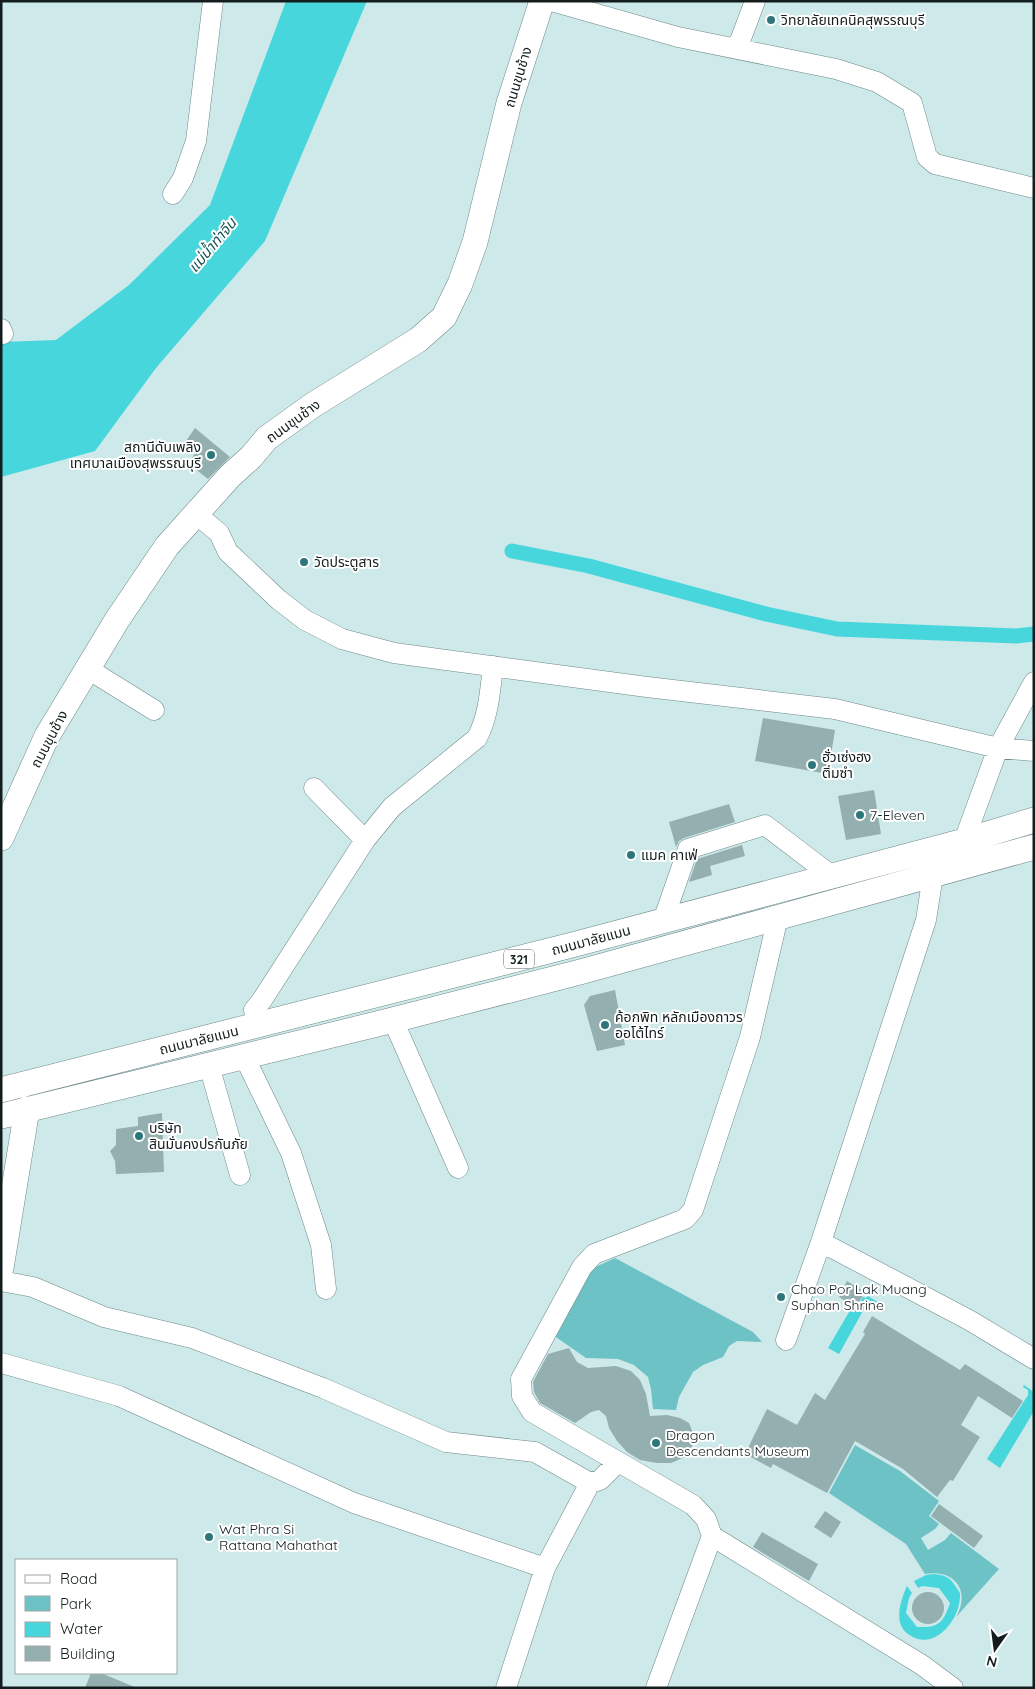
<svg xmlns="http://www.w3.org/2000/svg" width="1035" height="1689" viewBox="0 0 1035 1689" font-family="Quicksand,'Noto Sans Thai',sans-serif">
<rect width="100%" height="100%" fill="#cde9ea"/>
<!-- green -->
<path fill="#6cc2c5" d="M615,1258L753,1332L762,1342L737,1341L729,1346L723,1357L703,1365L693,1372L679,1397L676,1410L653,1409L651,1389L648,1377L634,1365L618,1359L586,1358L553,1335L591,1269Z
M855,1445L900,1471L939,1501L929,1516L939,1524L935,1529L921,1538L928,1550L945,1540L951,1533L999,1569L956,1617C971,1591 955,1569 925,1574L906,1544L829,1493Z"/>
<!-- water -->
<path fill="#47d6dc" d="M286,1H367L265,241L156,368L95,451L1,477V342L56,340L129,285L210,205Z
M868,1296L884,1306L883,1308L869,1300L839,1354L828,1348L852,1307L856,1309L863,1297L866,1298Z
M1024,1385L1034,1392V1411L1000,1468L987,1459L1028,1395V1390L1023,1387Z
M934,1574C950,1576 951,1579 960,1593C961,1611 948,1634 930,1639C923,1641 916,1639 911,1636C892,1626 900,1602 907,1586L912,1593L909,1598L906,1613L917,1627C939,1628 943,1623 950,1603L939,1588L922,1586L918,1588L914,1581L926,1575Z"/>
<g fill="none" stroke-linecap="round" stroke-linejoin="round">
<!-- canal -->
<path stroke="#47d6dc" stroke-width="15" d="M512,551L589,566L766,614L837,629L1016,636L1034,634"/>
</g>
<!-- building -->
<path fill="#94afaf" d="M195,428L230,457L208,479L189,464L197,449L186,441Z
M763,718L835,730L828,774L755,761Z
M874,790L881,834L846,840L838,796Z
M729,804L735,822L684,838L679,841L676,847L669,822Z
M742,845L745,856L710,866L712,875L689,882L697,859Z
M615,990L625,1045L597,1051L584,1005L590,996Z
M162,1113L164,1172L116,1174L115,1161L110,1151L116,1145V1129L138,1126V1117Z
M847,1281L865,1292L856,1308L839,1297Z
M872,1316L960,1370L965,1364L1023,1401L1012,1418L978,1396L961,1425L980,1437L953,1481L950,1480L937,1497L903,1469L855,1441L827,1493L773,1464L771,1468L745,1454L767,1409L797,1425L815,1393L825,1400L865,1334L863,1332Z
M569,1348L577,1362L588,1368L616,1366L631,1371L640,1380L646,1394L650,1416L667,1415L680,1418L689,1423L693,1433L692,1446L685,1457L671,1463H657L640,1460L627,1452L617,1441L609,1428L606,1416L599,1410L591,1412L575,1423L540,1403L534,1392L533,1382L548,1354Z
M939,1504L983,1536L974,1548L931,1516Z
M825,1511L841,1522L831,1538L814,1527Z
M762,1532L818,1564L809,1581L753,1547Z
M912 1608a16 16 0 1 1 32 0a16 16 0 1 1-32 0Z
M91,1673H101L137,1688H85Z"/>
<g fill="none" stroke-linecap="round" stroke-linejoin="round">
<!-- minor casing -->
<g stroke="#6e8889" stroke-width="21">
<path id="minor" d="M551,1L678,37L836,69L877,82L912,103L927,157L935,164L1034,188
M737,49L755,1
M173,194L183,178L196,141L213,1
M1,329L3,334
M196,514L219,533L228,552L279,600L305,620L342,639L394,653L647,687L835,709L998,748L1034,751
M88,669L154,710
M314,788L365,840
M964,841L998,748L1034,682
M778,917L750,1037L693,1210L685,1219L594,1254L582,1267L521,1379L522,1396L532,1412L693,1505L706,1519L712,1536L922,1665L953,1688
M663,921L688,849L765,825L832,876
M393,1020L458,1168
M259,1025L254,1010L262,1000L365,840L392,807L477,738C489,715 490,691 493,666
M244,1056L291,1153L321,1245L326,1289
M209,1065L240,1175
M821,1242L969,1320L1034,1359
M1,1281L33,1287L104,1317L192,1338L323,1388L446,1442L535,1452L590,1483L600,1480L618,1462
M786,1340L821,1242L926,920L933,875
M1,1363L119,1396L354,1503L545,1568L506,1688
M545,1568L590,1483
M656,1688L712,1536"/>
</g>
<!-- major casing -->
<g stroke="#6e8889" stroke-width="26">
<path id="major" d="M1,838L47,736L117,620L167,546L230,476L251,457L267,438L313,405L418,340L444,317L460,284L475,242L509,103L542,1
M1,1090L572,945L964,841L1034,820
M1,1116L393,1020L580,972L1034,847
M1,1268L27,1109"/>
</g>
<!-- minor -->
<use href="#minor" stroke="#fff" stroke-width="20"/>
<!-- major -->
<use href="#major" stroke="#fff" stroke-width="25"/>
</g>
<!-- markers -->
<g fill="#2d777a" stroke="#fff" stroke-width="2">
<circle cx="771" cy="20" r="5"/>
<circle cx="211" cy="455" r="5"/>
<circle cx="304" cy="562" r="5"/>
<circle cx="812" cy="765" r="5"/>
<circle cx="860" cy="815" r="5"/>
<circle cx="631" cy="855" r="5"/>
<circle cx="605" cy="1025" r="5"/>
<circle cx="139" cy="1136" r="5"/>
<circle cx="781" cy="1297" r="5"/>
<circle cx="656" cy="1443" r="5"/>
<circle cx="209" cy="1537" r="5"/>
</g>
<g text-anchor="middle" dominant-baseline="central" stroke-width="4" stroke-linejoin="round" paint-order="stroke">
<!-- shield labels -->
<rect fill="#fff" stroke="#5a6161" stroke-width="1" x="504" y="949.5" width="30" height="19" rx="4"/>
<g font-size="12" font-weight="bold" fill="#131d1d">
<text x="519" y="959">321</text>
</g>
<!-- poi labels -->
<g font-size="14" fill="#131d1d" stroke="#fff" text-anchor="start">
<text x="781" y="20">วิทยาลัยเทคนิคสุพรรณบุรี</text>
<text x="201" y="447" text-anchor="end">สถานีดับเพลิง<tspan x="201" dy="16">เทศบาลเมืองสุพรรณบุรี</tspan></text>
<text x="314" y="562">วัดประตูสาร</text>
<text x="822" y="757">ฮั่วเซ่งฮง<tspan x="822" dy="16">ติ่มซำ</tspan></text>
<text x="870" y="815">7-Eleven</text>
<text x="641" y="855">แมค คาเฟ่</text>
<text x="615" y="1017">ค้อกพิท หลักเมืองถาวร<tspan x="615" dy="16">ออโต้ไทร์</tspan></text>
<text x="149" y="1128">บริษัท<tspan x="149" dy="16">สินมั่นคงปรกันภัย</tspan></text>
<text x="791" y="1289">Chao Por Lak Muang<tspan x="791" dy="16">Suphan Shrine</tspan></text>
<text x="666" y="1435">Dragon<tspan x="666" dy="16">Descendants Museum</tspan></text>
<text x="219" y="1529">Wat Phra Si<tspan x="219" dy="16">Rattana Mahathat</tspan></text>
</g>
<!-- street labels -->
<g font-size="14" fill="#131d1d" stroke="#fff">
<text transform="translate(518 77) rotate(-73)">ถนนขุนช้าง</text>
<text transform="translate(293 421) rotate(-36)">ถนนขุนช้าง</text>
<text transform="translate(49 739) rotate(-62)">ถนนขุนช้าง</text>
<text transform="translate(591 940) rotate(-15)">ถนนมาลัยแมน</text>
<text transform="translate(199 1040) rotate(-14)">ถนนมาลัยแมน</text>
</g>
<!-- water labels -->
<g font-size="15" font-style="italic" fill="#195557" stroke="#fff">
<text transform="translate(212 245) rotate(-50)">แม่น้ำท่าจีน</text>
</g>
</g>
<!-- border -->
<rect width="1035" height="1689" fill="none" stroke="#131d1d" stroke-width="5"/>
<!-- legend -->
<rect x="15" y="1559" width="162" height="115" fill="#ffffff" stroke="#a1a5a5"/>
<rect x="25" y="1575" width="25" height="8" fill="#ffffff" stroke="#a1a5a5"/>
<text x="60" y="1584" font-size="15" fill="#131d1d">Road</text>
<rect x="25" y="1596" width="25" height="15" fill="#6cc2c5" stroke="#a1a5a5"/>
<text x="60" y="1609" font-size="15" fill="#131d1d">Park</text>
<rect x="25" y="1622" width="25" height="15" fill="#47d6dc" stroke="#a1a5a5"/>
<text x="60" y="1634" font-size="15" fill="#131d1d">Water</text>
<rect x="25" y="1646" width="25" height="15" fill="#94afaf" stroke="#a1a5a5"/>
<text x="60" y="1659" font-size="15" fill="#131d1d">Building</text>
<!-- north arrow -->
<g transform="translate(995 1649) rotate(194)" stroke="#ffffff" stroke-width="4" paint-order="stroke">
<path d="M0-4L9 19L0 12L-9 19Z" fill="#131d1d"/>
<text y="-8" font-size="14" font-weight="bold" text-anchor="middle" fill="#131d1d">N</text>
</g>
</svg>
